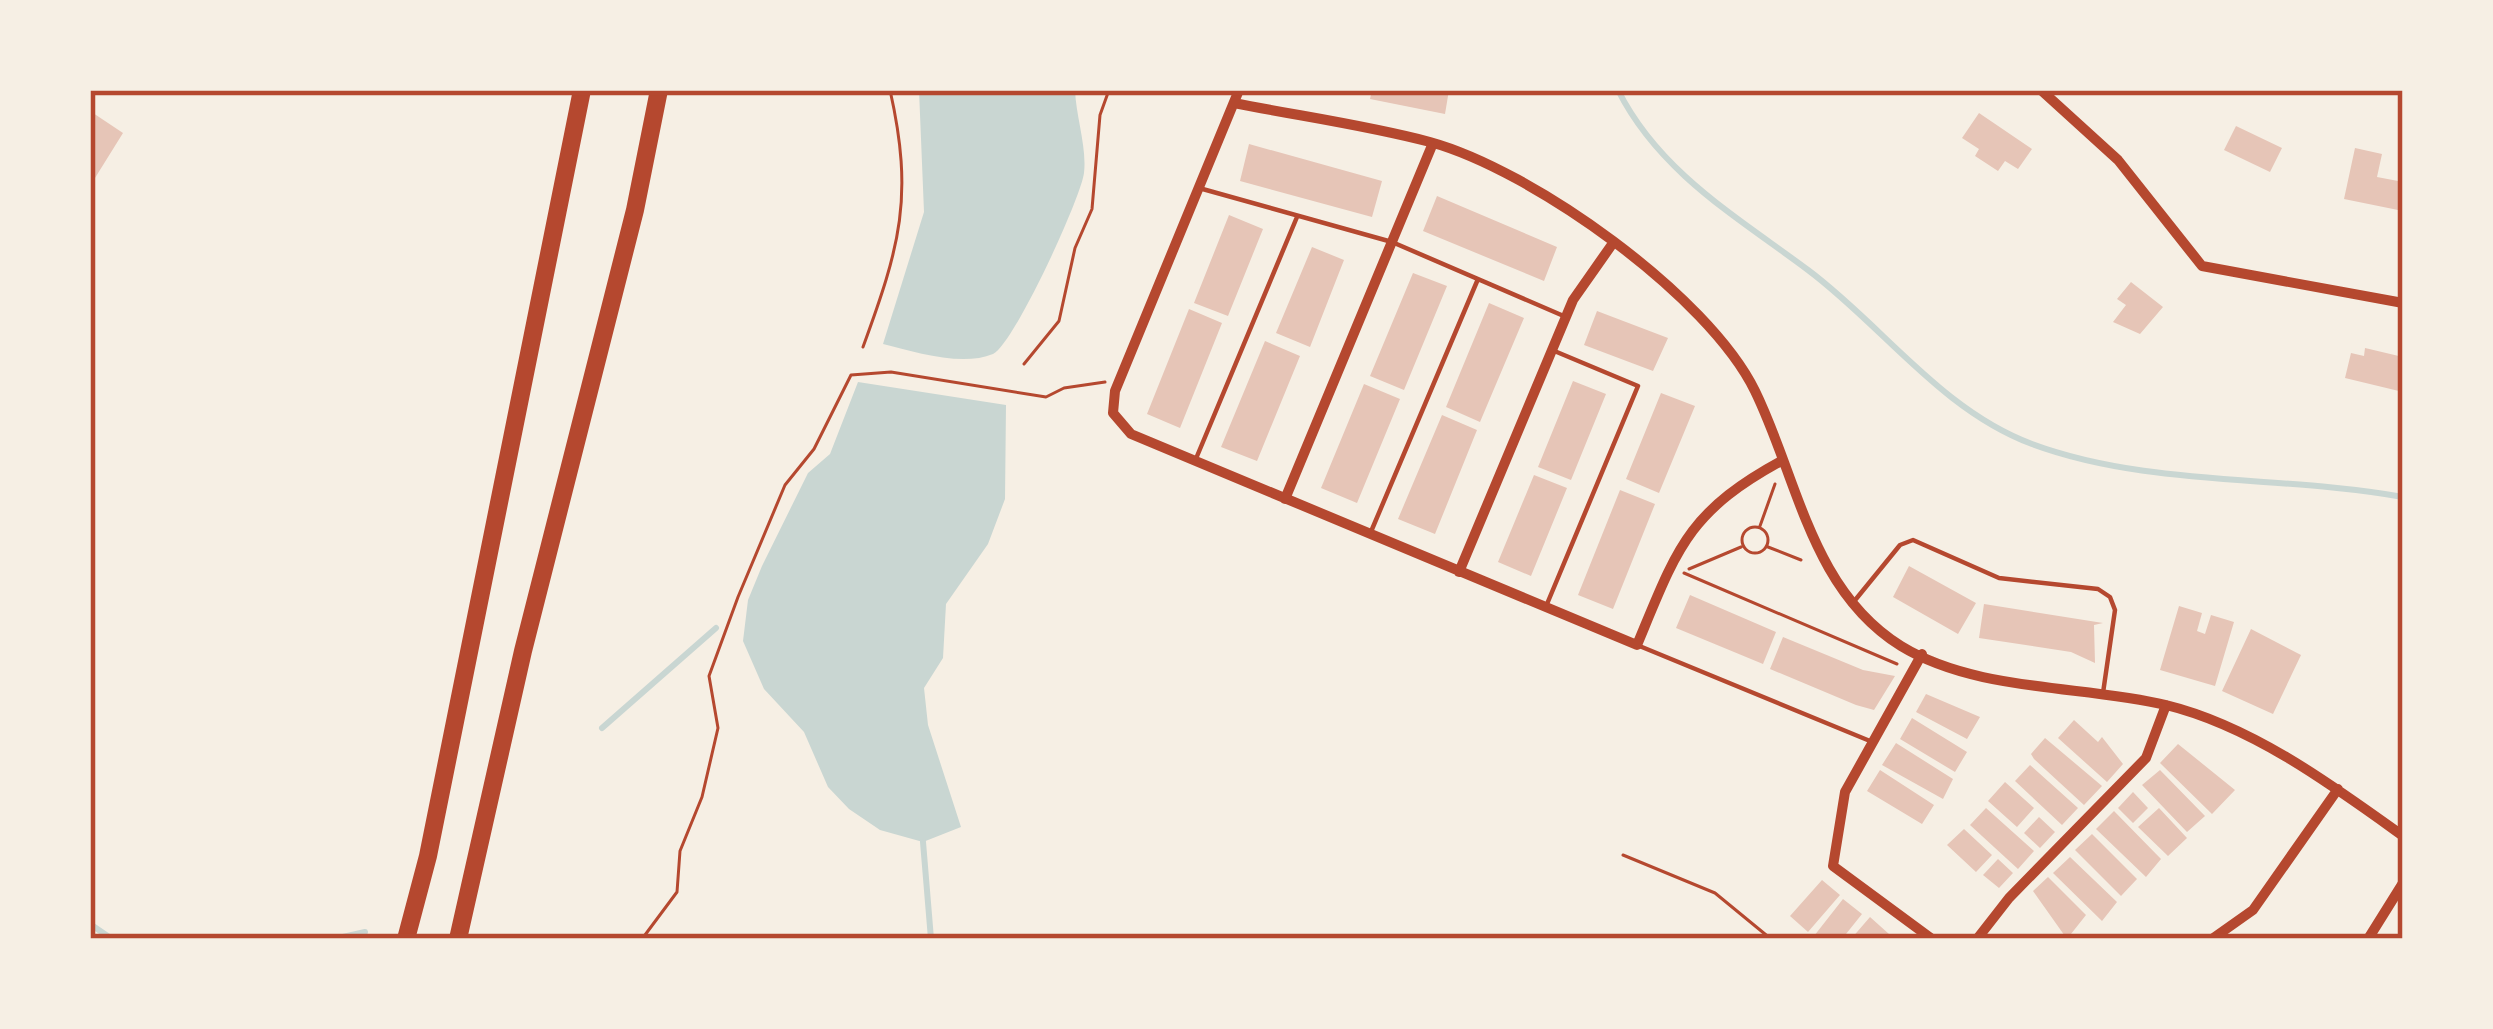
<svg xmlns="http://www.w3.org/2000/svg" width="2493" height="1029" viewBox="0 0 2493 1029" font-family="Quicksand,sans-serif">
<rect width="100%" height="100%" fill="#f6efe4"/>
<!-- water -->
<path fill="#c9d6d2" d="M919,90H1075C1076,117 1087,147 1084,173C1081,198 1014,344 993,354C962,367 915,352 883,344L924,212Z
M858,382L1006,405L1005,499L988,544L946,604L943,658L924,688L928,725L961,827L923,842L880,830L849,809L828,787L804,732L764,689L743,641L748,600L762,566L808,473L830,454Z"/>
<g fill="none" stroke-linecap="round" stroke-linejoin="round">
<!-- stream -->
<path stroke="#c9d6d2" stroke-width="6" d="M1618,90C1659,172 1737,217 1808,270C1883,326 1941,410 2032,444C2148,487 2282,475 2403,497
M602,728L716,628
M923,842L931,939
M90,924L112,939
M334,939L365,932"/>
</g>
<!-- building -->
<path fill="#e6c5b7" d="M1372,90H1449L1445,114L1370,99Z
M90,111L123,133L90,186Z
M1979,113L2032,149L2018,169L2005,161L1998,171L1975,156L1979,149L1962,138Z
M2236,126L2282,148L2270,172L2224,150Z
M1249,144L1382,181L1372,217L1240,181Z
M2355,148L2382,154L2377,177L2398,181L2403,170V211L2344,199Z
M1437,196L1557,247L1544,281L1423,231Z
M1229,215L1263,229L1228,316L1194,303Z
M1312,247L1344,260L1310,347L1276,333Z
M1413,273L1447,286L1404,390L1370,376Z
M2131,282L2163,307L2140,334L2113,322L2126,305L2117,299Z
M1489,303L1524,318L1480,422L1446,407Z
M1189,309L1222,323L1180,428L1147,414Z
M1597,311L1668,338L1653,371L1584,345Z
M1265,341L1300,356L1257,461L1221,447Z
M2365,348L2403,357V392L2345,378L2351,353L2364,356Z
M1573,381L1606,394L1571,480L1538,467Z
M1364,384L1400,399L1357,503L1321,488Z
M1661,393L1695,406L1659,493L1626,479Z
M1442,415L1477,430L1435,534L1398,519Z
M1534,475L1567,488L1531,576L1498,562Z
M1620,490L1655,504L1613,609L1578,595Z
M1909,566L1976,603L1958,634L1893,597Z
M1690,595L1776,632L1763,664L1676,628Z
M1984,604L2103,623L2094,625L2095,663L2071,652L1979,638Z
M2179,606L2202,613L2197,631L2205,634L2211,615L2234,622L2215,686L2160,670Z
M2251,629L2301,655L2273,714L2222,691Z
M1783,637L1863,670L1895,676L1874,710L1856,705L1770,669Z
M1926,694L1980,717L1967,739L1916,712Z
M1912,718L1967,752L1955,772L1900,739Z
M2074,720L2098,742L2102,737L2123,764L2107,782L2058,738Z
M2045,738L2102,786L2084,805L2034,759L2031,754Z
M1896,743L1953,779L1943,799L1882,765Z
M2178,744L2235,790L2212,814L2160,763Z
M2030,765L2078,808L2062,825L2015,781Z
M1880,770L1934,805L1922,824L1867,791Z
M2160,770L2205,816L2187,832L2142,785Z
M2005,782L2034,808L2017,827L1988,801Z
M2133,792L2148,808L2133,823L2118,808Z
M1986,808L2034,851L2018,869L1970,825Z
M2159,808L2187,838L2168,856L2138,827Z
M2114,811L2161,859L2146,877L2096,829Z
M2039,817L2055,832L2040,848L2024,833Z
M1964,829L1992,855L1976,872L1947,845Z
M2092,834L2137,879L2121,896L2075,850Z
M2070,857L2117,902L2102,921L2053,873Z
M1998,859L2013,873L1999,888L1983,875Z
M2048,877L2086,915L2067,939L2033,891Z
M1822,880L1840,895L1808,932L1790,916Z
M1843,899L1862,914L1842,939H1818L1814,936Z
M1870,917L1889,934L1885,939H1851Z"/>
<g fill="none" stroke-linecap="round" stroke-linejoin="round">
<!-- path -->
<path stroke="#b5482f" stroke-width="3" d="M863,347C900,246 914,197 890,90
M1024,364L1059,321L1075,248L1092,209L1100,115L1109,90
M1760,526L1775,484
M1742 540a13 13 0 1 1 26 0a13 13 0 1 1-26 0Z
M1768,547L1801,560
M1689,569L1741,547
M1684,573L1897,664
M1623,855L1715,893L1771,939
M642,939L677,892L680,851L702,797L718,728L709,676L738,597L785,485L814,449L851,375L891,372L1046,397L1064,388L1105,382"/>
<!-- service -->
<path stroke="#b5482f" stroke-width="4.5" d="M1199,188L1392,242L1566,317
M1195,461L1297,217
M1370,534L1478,279
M1856,599L1900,545L1913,540L1999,578L2098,589L2110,597L2115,610L2103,693
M1547,604L1638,386L1552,350
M1637,645L1870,741"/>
<!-- minor -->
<path stroke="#b5482f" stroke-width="10" d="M1239,90L1115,391L1113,413L1131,434L1637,645C1677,549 1687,512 1783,460
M2041,90L2118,160L2202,266L2403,303
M1234,103C1299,116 1366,125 1430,142C1532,170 1708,295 1755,391C1798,479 1811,590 1901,646C1976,692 2082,685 2166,705C2252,726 2332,785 2403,836
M1285,499L1433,143
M1459,572L1573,300L1613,243
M1922,654L1845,792L1833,866L1932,939
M1977,939L2009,898L2146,758L2166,705
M2212,939L2253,910L2338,789
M2368,939L2403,883"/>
<!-- motorway -->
<path stroke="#b5482f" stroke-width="18" d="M406,939L428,856L582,90
M458,939L523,651L635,210L659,90"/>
</g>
<!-- border -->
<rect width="2493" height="1029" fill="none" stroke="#f6efe4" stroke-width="186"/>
<rect x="93" y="93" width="2307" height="843" fill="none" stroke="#b5482f" stroke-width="4.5"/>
</svg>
